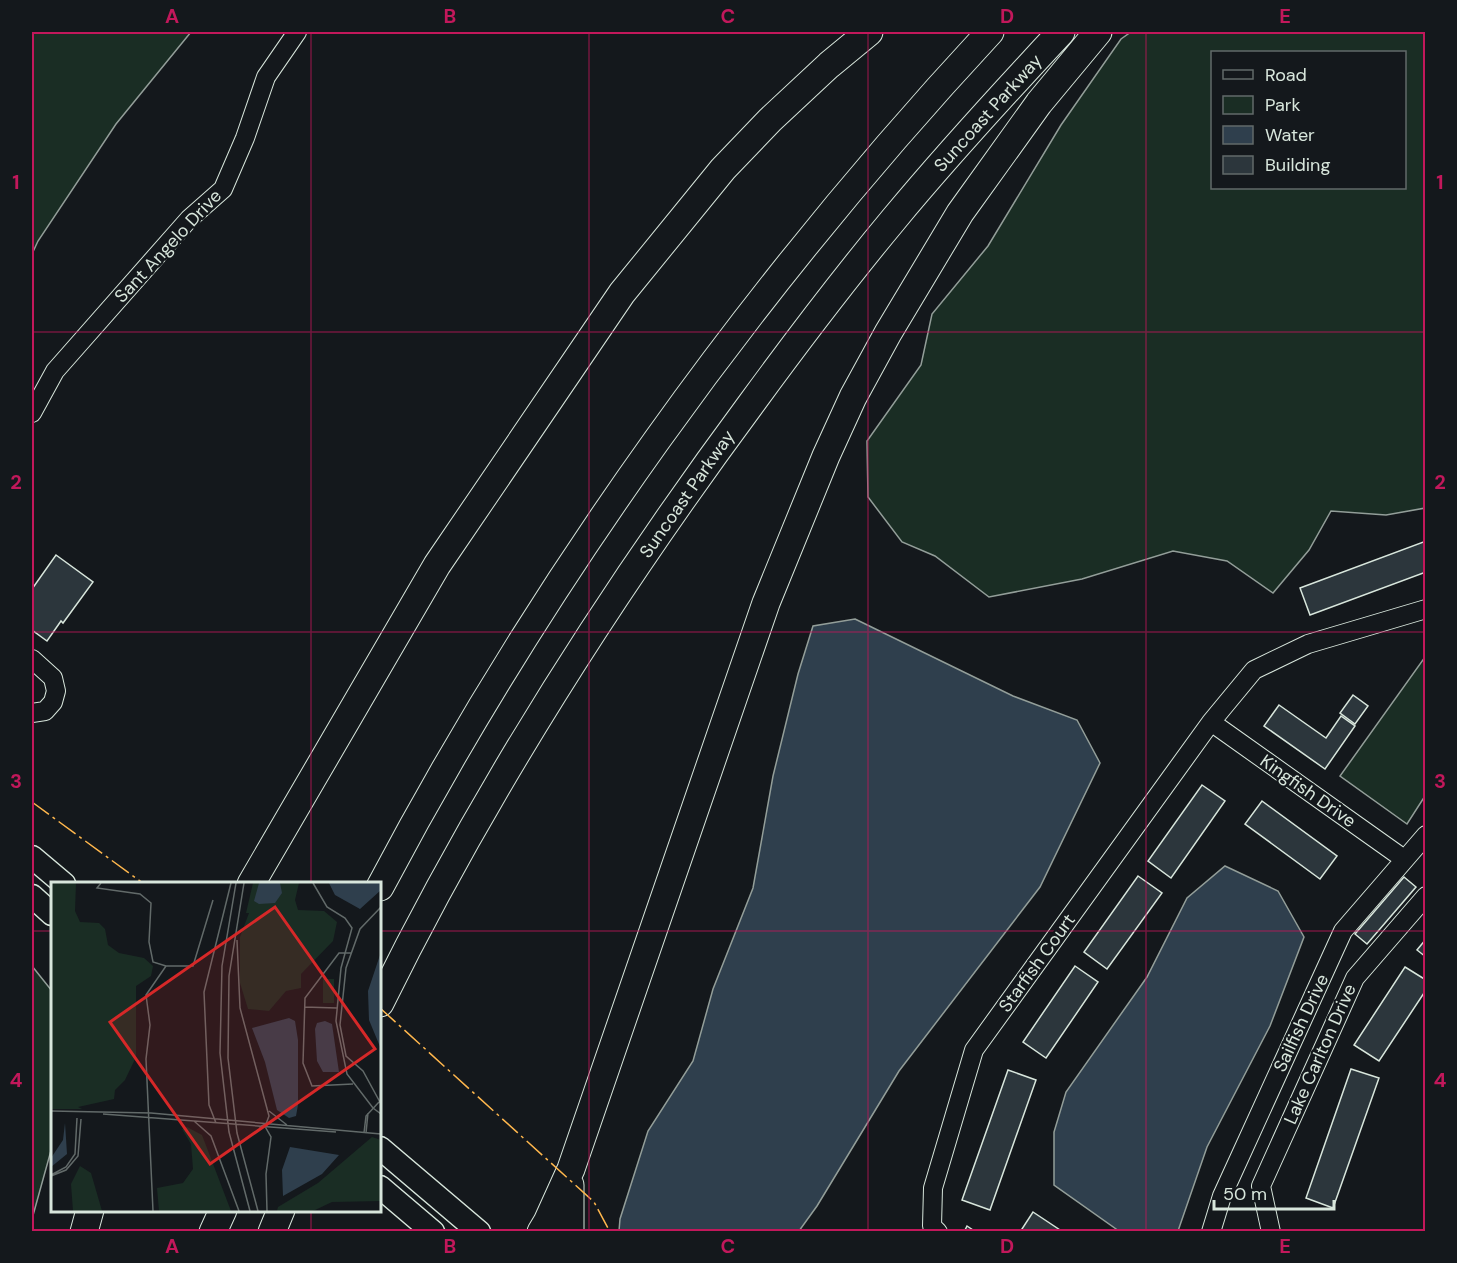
<svg xmlns="http://www.w3.org/2000/svg" width="1457" height="1263" viewBox="0 0 1457 1263" font-family="'DM Sans',sans-serif">
<rect width="100%" height="100%" fill="#14181c"/>
<!-- green -->
<path fill="#1a2d24" stroke="#939e99" stroke-width="1.5" fill-rule="evenodd" d="M32,32H191L116,124L38,241L32,254Z
M1131,32H1425V508L1386,515L1331,511L1309,550L1273,593L1227,561L1173,551L1082,579L989,597L935,556L902,542L868,497L867,441L921,365L932,314L988,246L1061,125L1121,39ZM1212,52H1404V188H1212Z
M1425,657V796L1407,824L1340,776Z
M32,966L52,991V1147L32,1219Z"/>
<!-- water -->
<path fill="#2f3f4d" stroke="#939e99" stroke-width="1.5" d="M855,619L1013,696L1077,720L1100,763L1040,887L899,1071L817,1206L799,1231H619L620,1219L648,1131L693,1061L713,989L753,888L773,776L798,674L813,626Z
M1225,866L1278,891L1304,937L1270,1026L1207,1147L1178,1231H1119L1054,1185V1132L1066,1092L1147,977L1187,898Z"/>
<!-- building -->
<path fill="#2c363c" stroke="#d8e6dc" stroke-width="1.5" d="M1426,541V572L1310,615L1300,588Z
M56,555L93,582L63,623L61,621L47,641L32,630V589Z
M1353,695L1368,706L1355,724L1340,713Z
M1279,705L1326,738L1341,716L1355,726L1325,769L1264,726Z
M1202,785L1225,801L1171,878L1148,861Z
M1262,801L1337,856L1320,879L1245,824Z
M1138,876L1162,893L1107,969L1084,952Z
M1404,877L1416,887L1367,944L1355,934Z
M1426,939V957L1417,950Z
M1075,966L1098,982L1046,1058L1023,1042Z
M1405,967L1426,980V990L1379,1061L1354,1045Z
M1351,1069L1379,1078L1333,1208L1306,1198Z
M1008,1070L1036,1080L990,1210L962,1200Z
M1033,1212L1063,1232H1020Z
M967,1226L976,1232H964Z"/>
<g fill="none" stroke-linecap="round" stroke-linejoin="round">
<!-- minor casing -->
<g stroke="#d8e6dc" stroke-width="20">
<path id="minor" d="M32,413L55,371L189,219L223,189L245,138L266,77L297,32
M32,659L53,678L56,691L53,702L45,711L32,713
M1211,722L1404,859
M938,1232L932,1226L933,1188L974,1050L1211,722L1254,670L1308,644L1426,609
M1211,1232L1222,1196L1343,931L1426,835
M1271,1232L1261,1186L1355,978L1426,896"/>
</g>
<!-- major casing -->
<g stroke="#d8e6dc" stroke-width="25">
<path id="major" d="M32,857L64,884
M32,896L52,914
M380,1148L479,1232
M380,1187L433,1232"/>
</g>
<!-- highway casing -->
<g stroke="#d8e6dc" stroke-width="29">
<path id="highway" d="M251,884L437,565L622,293L723,169L770,120L829,65L869,32
M380,887C542,580 754,286 990,32
M380,1003C484,792 611,593 751,404C797,341 844,279 894,219C947,155 1004,93 1061,32
M84,1232L90,1210
M213,1232L223,1210
M272,1232L281,1210
M541,1232L547,1222L571,1169L766,603L826,456L853,397L888,333L960,213L1039,103L1098,32
M570,1232V1185"/>
</g>
<!-- minor -->
<use href="#minor" stroke="#14181c" stroke-width="18"/>
<!-- major -->
<use href="#major" stroke="#14181c" stroke-width="22"/>
<!-- highway -->
<use href="#highway" stroke="#14181c" stroke-width="27"/>
<!-- power -->
<path stroke="#ffb74d" stroke-width="1.5" stroke-dasharray="21 4.5 3 4.5" stroke-linecap="butt" d="M32,802L144,884
M380,1008L594,1202L610,1232"/>
</g>
<!-- grid -->
<path fill="none" stroke="#c2185b" stroke-width="1.5" stroke-opacity="0.55" d="M311,32V884M589,32V1232M868,32V1232M1146,32V1232M32,332H1426M32,632H1426M32,931H52M380,931H1426M311,1210V1232"/>
<g text-anchor="middle" dominant-baseline="central" stroke-width="4.5" stroke-linejoin="round" paint-order="stroke">
<!-- street labels -->
<g font-size="18" fill="#d8e6dc" stroke="#14181c">
<text transform="translate(988 113) rotate(-48)">Suncoast Parkway</text>
<text transform="translate(168 246) rotate(-47)">Sant Angelo Drive</text>
<text transform="translate(687 494) rotate(-55)">Suncoast Parkway</text>
<text transform="translate(1308 791) rotate(35)">Kingfish Drive</text>
<text transform="translate(1037 963) rotate(-54)">Starfish Court</text>
<text transform="translate(1301 1023) rotate(-65)">Sailfish Drive</text>
<text transform="translate(1320 1054) rotate(-66)">Lake Carlton Drive</text>
</g>
</g>
<!-- overview -->
<g transform="translate(51 882)">
<rect width="330" height="330" fill="#14181c"/>
<path d="M0,1H25L24,29L29,40L48,41L54,47L57,63L68,71L93,76L102,84L100,94L85,104V175L74,198L64,208L63,217L27,225L31,227H0ZM202,1H248L244,18L247,28L273,29L286,40L282,59L250,92V106L235,109L218,129L197,127L189,101V55L198,31H195ZM272,97H283V121H272ZM136,245L151,253L180,329H108L106,306L132,301L142,287L140,262L131,247ZM321,255L330,258V319L281,320L262,329H226L227,325L267,301ZM29,284L40,291L51,329H22L20,302Z" fill="#1a2d24"/>
<path d="M208,1H229L231,11L224,21L208,22L203,19ZM278,1H330V8L309,27L284,13ZM330,70V167L318,138L317,109ZM238,136L244,139L247,158V223L245,234L238,236L226,228L214,180L201,146ZM274,139L281,142L288,190H272L266,179L264,147L266,141ZM14,241L16,272L0,285V276L12,258ZM239,265L288,273L271,292L232,314L231,288Z" fill="#2f3f4d"/>
<path fill="none" stroke="#626a69" stroke-width="1.5" d="M50,1L46,6L89,12L100,21L98,60L102,80L115,84M185,1L171,84L169,171L178,250L199,329M193,1L178,94L177,176L186,251L207,329M262,1L276,25L294,36L301,46L290,86L285,139L296,192L322,226L330,232M330,25L309,47L295,86L289,143L295,174L312,189L330,222M186,58L189,126L218,234L215,242L208,245M301,71H288L254,116L252,181L261,204L302,202M253,125L286,126M0,229L100,231L330,252M218,229L236,243M52,232L285,250M143,239L160,254L188,329M165,241L158,223L153,110L180,1M212,241L220,255L215,292L216,329M313,251L315,234L328,220M315,251L317,231M0,293L15,285L24,272L26,236M0,294L15,288L27,274L30,237M102,329L95,177L99,143L95,113L115,84H142L162,18"/>
<path fill="#d62828" fill-opacity="0.15" stroke="#d62828" stroke-width="3" d="M224,25L324,167L159,282L59,140Z"/>
<rect width="330" height="330" fill="none" stroke="#d8e6dc" stroke-width="3"/>
</g>
<!-- border -->
<rect width="1457" height="1263" fill="none" stroke="#14181c" stroke-width="66"/>
<!-- legend -->
<rect x="1211" y="51" width="195" height="138" fill="#14181c" stroke="#626a69" stroke-width="1.5"/>
<rect x="1223" y="70" width="30" height="9" fill="#14181c" stroke="#626a69" stroke-width="1.5"/>
<text x="1265" y="81" font-size="18" fill="#d8e6dc">Road</text>
<rect x="1223" y="96" width="30" height="18" fill="#1a2d24" stroke="#626a69" stroke-width="1.5"/>
<text x="1265" y="111" font-size="18" fill="#d8e6dc">Park</text>
<rect x="1223" y="126" width="30" height="18" fill="#2f3f4d" stroke="#626a69" stroke-width="1.5"/>
<text x="1265" y="141" font-size="18" fill="#d8e6dc">Water</text>
<rect x="1223" y="156" width="30" height="18" fill="#2c363c" stroke="#626a69" stroke-width="1.5"/>
<text x="1265" y="171" font-size="18" fill="#d8e6dc">Building</text>
<!-- scale -->
<path d="M1214 1200v9h120v-9" fill="none" stroke="#d8e6dc" stroke-width="3"/>
<text x="1223" y="1200" font-size="18" fill="#d8e6dc" stroke="#14181c" stroke-width="4.5" paint-order="stroke">50 m</text>
<rect x="33" y="33" width="1391" height="1197" fill="none" stroke="#c2185b" stroke-width="2"/>
<g font-size="20" text-anchor="middle" font-weight="bold" fill="#c2185b">
<text x="172" y="23">A</text>
<text x="450" y="23">B</text>
<text x="728" y="23">C</text>
<text x="1007" y="23">D</text>
<text x="1285" y="23">E</text>
<text x="16" y="189">1</text>
<text x="1440" y="189">1</text>
<text x="16" y="489">2</text>
<text x="1440" y="489">2</text>
<text x="16" y="788">3</text>
<text x="1440" y="788">3</text>
<text x="16" y="1087">4</text>
<text x="1440" y="1087">4</text>
<text x="172" y="1253">A</text>
<text x="450" y="1253">B</text>
<text x="728" y="1253">C</text>
<text x="1007" y="1253">D</text>
<text x="1285" y="1253">E</text>
</g>
</svg>
